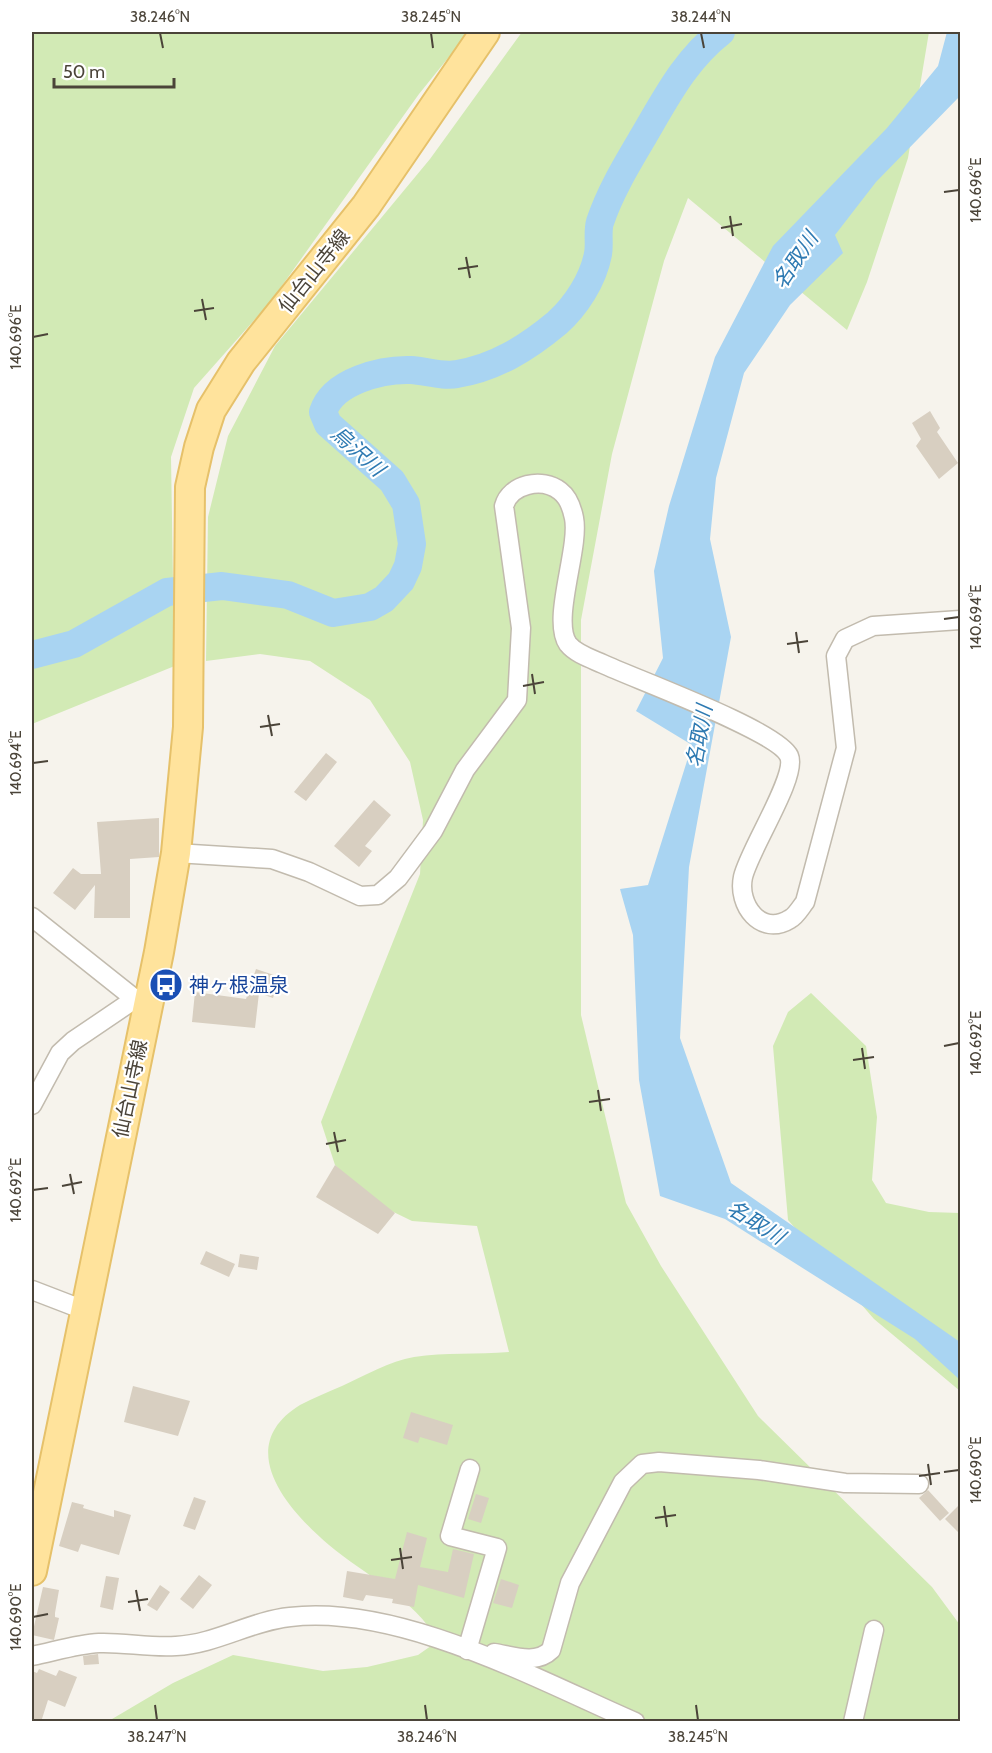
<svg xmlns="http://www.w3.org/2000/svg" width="992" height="1753" viewBox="0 0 992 1753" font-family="Cabin,'Noto Sans JP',sans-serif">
<rect width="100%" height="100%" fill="#f6f3ec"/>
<!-- green -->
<path fill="#d2eab5" d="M32,32H469L419,94L271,301L194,388L171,457L173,582L182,663L32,724Z
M522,32H929L908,158L867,282L847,330L688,198L664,261L612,454L581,620V1015L626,1203L661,1266L758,1416L932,1587L960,1625V1721L107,1722L173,1683L233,1655L323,1671L367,1667L418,1655L438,1641C414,1598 366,1576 329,1545C288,1510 232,1447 300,1405C313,1398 328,1392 342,1386C364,1376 390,1361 414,1357C445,1352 478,1355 509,1352L477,1226L412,1221L371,1201L335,1165L321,1122L420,874L423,820L410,762L370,700L310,661L260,654L206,661L208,517L228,436L275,346L430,159Z
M811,993L866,1046L877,1117L872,1180L886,1203L929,1212L960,1213V1391L874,1319L788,1220L773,1046L788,1012Z"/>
<!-- water -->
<path fill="#a9d4f2" d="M947,32H960V96L876,182L835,235L843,253L790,305L744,373L716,478L710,539L731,637L689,867L680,1038L731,1183L960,1342V1380L915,1339L725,1219L660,1196L639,1080L633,935L620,889L648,885L692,745L636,711L663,658L654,571L669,506L715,357L773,246L887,128L938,66Z"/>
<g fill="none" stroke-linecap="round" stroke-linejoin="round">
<!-- river -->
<path stroke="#a9d4f2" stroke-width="28" d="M32,655L74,644L167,592L222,586L288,595L333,613L370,607L384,599L401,581L408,566L412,544L406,504L392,481L328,424L323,412C333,381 382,369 411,370C426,371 443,377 457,374C495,368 527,348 557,323C576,306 593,280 598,254C600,244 597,232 600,222C610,192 627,164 643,137C666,98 685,60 721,32"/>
</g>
<!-- building -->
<path fill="#d8cfc1" d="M930,411L940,428L937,432L958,463L939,479L916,446L921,439L912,423Z
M326,753L337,762L306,801L294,792Z
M374,800L391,815L365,846L372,851L359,867L334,846Z
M159,818V857L130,859V918H94L95,885L75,910L53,893L73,868L81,874H101L97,822Z
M256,969L280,977L273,998L259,993L255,1028L192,1022L195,992L246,999Z
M335,1165L395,1213L378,1234L316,1197Z
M206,1251L235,1264L229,1277L200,1264Z
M240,1254L259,1257L257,1270L238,1267Z
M133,1386L190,1401L178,1436L124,1422Z
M411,1412L453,1425L447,1445L420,1437L418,1443L403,1438Z
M928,1490L949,1513L940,1521L919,1498Z
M476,1494L489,1498L481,1523L468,1519Z
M194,1497L206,1501L195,1530L183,1526Z
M72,1502L84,1505L83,1508L114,1517V1510L131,1515L119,1555L81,1544L78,1552L59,1546Z
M960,1504V1534L945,1519Z
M407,1532L427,1538L420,1567L448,1572L453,1549L474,1554L464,1598L418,1585L414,1607L392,1603L393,1599L366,1595L363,1601L343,1597L347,1571L395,1579Z
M199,1575L212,1585L193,1609L180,1599Z
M106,1576L119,1578L113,1610L100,1607Z
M501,1579L519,1585L512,1608L493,1603Z
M160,1585L170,1592L157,1611L147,1605Z
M43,1587L59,1590L55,1613V1617L59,1618L54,1640L32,1635Z
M98,1654L99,1664L84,1665L83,1656Z
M39,1669L56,1676L59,1670L77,1677L65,1707L48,1700L41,1722H32V1671L37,1673Z"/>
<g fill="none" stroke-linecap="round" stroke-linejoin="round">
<!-- minor casing -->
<g stroke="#c2bbae" stroke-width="21">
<path id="minor" d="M176,853L272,859L309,872L360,896L378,895L398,878L433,831L465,770L517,700L521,628L504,506C510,484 542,477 560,491C568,497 572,508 574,518C580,548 551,620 568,644C576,654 592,659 603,664C635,679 778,731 789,756C798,776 749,850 743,877C737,905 761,937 790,919C796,916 801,907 805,902L846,748L836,656L845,639L873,626L960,620
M32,917L135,999L145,1000
M32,1105L60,1053L73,1041L135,999
M32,1290L84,1310
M467,1650L497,1548L450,1536L470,1469
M494,1653C513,1656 536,1665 551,1650L570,1583L623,1482L642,1464L659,1462L759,1470L845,1483L919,1484
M32,1656C53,1652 77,1644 99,1643C124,1642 150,1648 176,1646C216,1644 251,1621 290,1617C399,1604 536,1679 635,1722
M853,1722L874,1630"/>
</g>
<!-- primary casing -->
<g stroke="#e6c16a" stroke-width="32">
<path id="primary" d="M32,1571L159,952L176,853L188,727L190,487L199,447L211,410L241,362L366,206L485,32"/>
</g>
<!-- minor -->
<use href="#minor" stroke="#fff" stroke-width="18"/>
<!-- primary -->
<use href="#primary" stroke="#ffe39c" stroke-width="28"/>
</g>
<!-- ticks -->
<path fill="none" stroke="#4b4439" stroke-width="2" d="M160,33L163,48M431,33L433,48M701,33L704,48M944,192L959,190M730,216L733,236M721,228L742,224M466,257L470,278M458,269L478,266M202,299L206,320M194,311L214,308M33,337L48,334M944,619L959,617M796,632L799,653M787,644L808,641M532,674L535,694M523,686L544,682M268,715L272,736M260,727L280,724M33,763L48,761M944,1046L959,1043M862,1048L865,1069M853,1060L874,1057M598,1090L601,1111M589,1102L610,1099M334,1132L338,1152M326,1144L346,1140M70,1174L74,1194M62,1186L82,1182M33,1190L48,1188M928,1464L931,1485M944,1472L959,1470M919,1476L940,1473M664,1506L667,1527M655,1518L676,1515M400,1548L403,1569M391,1560L412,1557M136,1590L140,1611M128,1602L148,1599M33,1617L48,1614M155,1705L157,1720M425,1705L427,1720M696,1705L698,1720"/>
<!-- icons -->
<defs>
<g id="bus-disc" transform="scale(1.725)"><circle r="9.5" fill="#1a4fb4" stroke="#fff"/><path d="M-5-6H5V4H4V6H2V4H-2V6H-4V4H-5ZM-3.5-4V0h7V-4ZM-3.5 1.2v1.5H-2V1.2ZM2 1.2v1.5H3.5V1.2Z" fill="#fff"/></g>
</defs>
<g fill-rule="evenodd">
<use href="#bus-disc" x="166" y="985"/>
</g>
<g text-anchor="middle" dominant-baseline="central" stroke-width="4.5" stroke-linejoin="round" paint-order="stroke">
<!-- street labels -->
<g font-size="20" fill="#4b4439" stroke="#fff">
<text transform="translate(314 271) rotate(-51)">仙台山寺線</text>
<text transform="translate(130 1089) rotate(-78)">仙台山寺線</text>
</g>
<!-- transit labels -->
<g font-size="20" fill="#164399" stroke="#fff" text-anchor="start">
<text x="189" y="985">神ヶ根温泉</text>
</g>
<!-- water labels -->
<g font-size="21" font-style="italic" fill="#2e7ab2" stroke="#fff">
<text transform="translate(795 260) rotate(-56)">名取川</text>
<text transform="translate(358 451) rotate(42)">烏沢川</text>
<text transform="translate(699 736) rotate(-80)">名取川</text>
<text transform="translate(756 1222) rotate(32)">名取川</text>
</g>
</g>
<!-- border -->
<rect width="992" height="1753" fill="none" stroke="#ffffff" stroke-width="66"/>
<!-- scale -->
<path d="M54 78v9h120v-9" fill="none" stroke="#4b4439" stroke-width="3"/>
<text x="63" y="78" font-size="18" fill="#4b4439" stroke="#ffffff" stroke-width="4.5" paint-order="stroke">50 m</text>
<rect x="33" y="33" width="926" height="1687" fill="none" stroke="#4b4439" stroke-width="2"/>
<g font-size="15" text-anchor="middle" fill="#4b4439">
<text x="160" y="22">38.246°N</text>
<text x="431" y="22">38.245°N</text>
<text x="701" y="22">38.244°N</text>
<text transform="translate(976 190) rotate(-90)" y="5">140.696°E</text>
<text transform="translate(16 337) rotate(-90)" y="5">140.696°E</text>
<text transform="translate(976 617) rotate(-90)" y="5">140.694°E</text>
<text transform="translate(16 763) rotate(-90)" y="5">140.694°E</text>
<text transform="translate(976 1043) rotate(-90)" y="5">140.692°E</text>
<text transform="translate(16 1190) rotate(-90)" y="5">140.692°E</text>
<text transform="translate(976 1470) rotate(-90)" y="5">140.690°E</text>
<text transform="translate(16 1617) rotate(-90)" y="5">140.690°E</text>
<text x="157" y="1742">38.247°N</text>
<text x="427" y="1742">38.246°N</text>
<text x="698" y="1742">38.245°N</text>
</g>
</svg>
